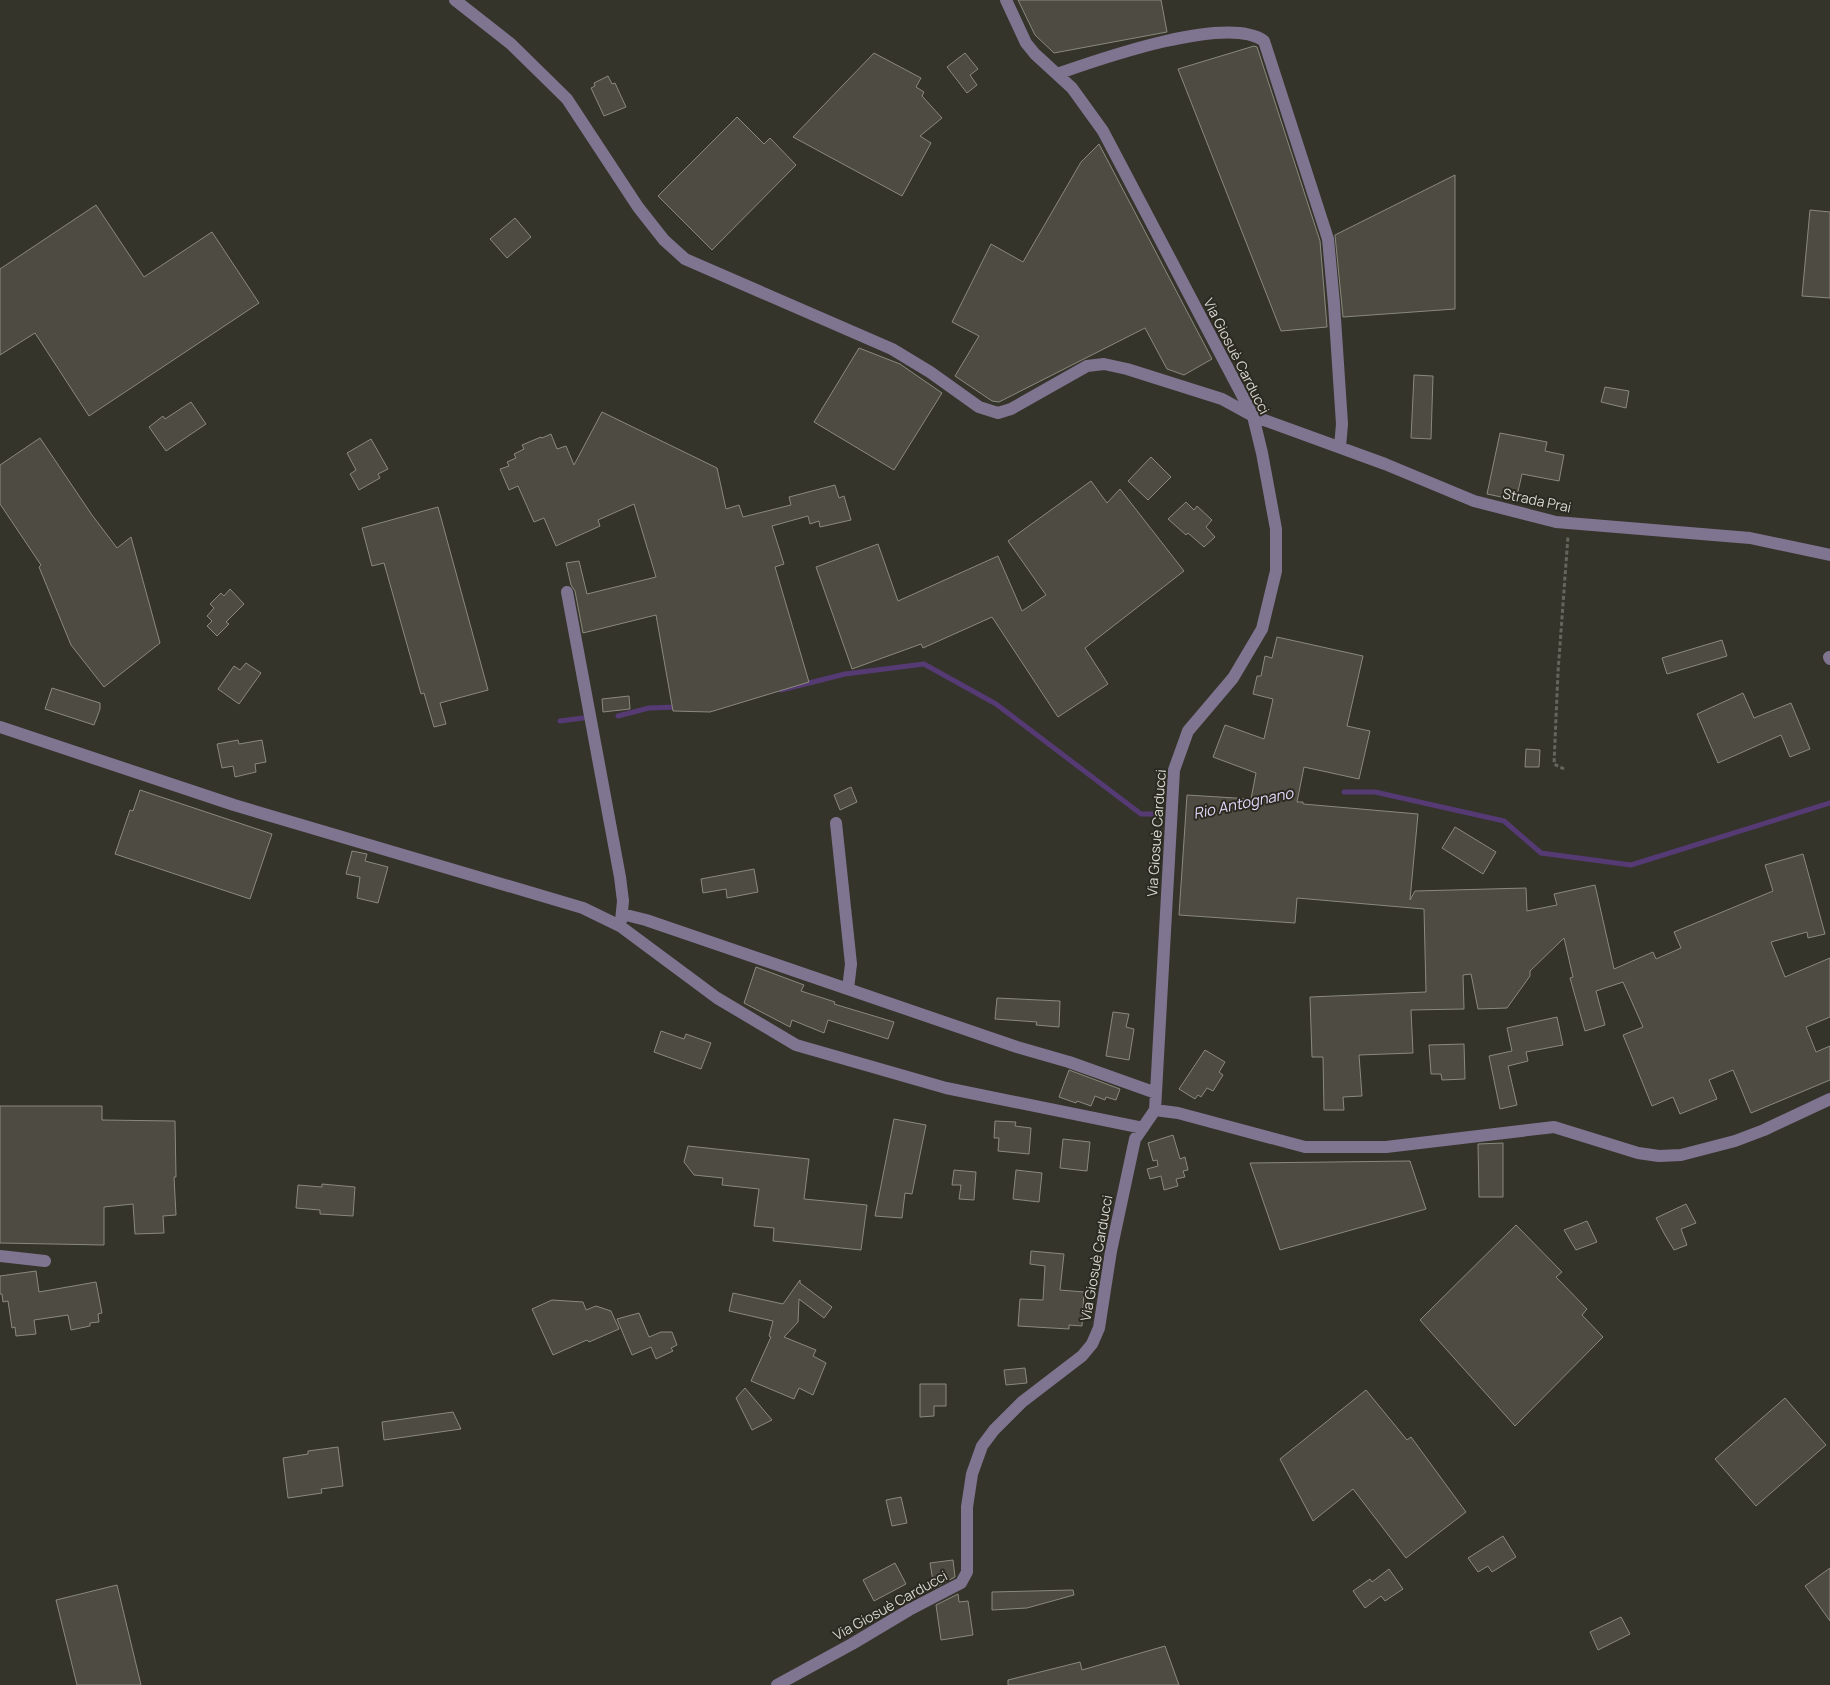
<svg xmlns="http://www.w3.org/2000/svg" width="1830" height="1685" viewBox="0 0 1830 1685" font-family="Manrope,sans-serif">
<rect width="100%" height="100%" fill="#35342b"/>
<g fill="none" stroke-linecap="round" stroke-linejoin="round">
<!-- stream -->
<path stroke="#553a74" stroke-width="5" d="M781,690L845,674L924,664L996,704L1141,814H1158
M618,716L649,708L679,707
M560,721L583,718
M1344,792H1375L1504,821L1541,853L1631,865L1830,803"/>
</g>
<!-- building -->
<path fill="#4e4c42" stroke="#8a897e" d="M1018,0H1161L1167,32L1054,53L1035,35Z
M1254,46L1257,47L1320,241L1327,327L1281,331L1178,69Z
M874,53L921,78L916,87L924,92L922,96L942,118L920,136L931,143L902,196L793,137Z
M965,53L978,69L970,75L977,85L967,93L947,67Z
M608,76L612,84L615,83L626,107L604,116L591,88L595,86L594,83Z
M737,117L764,144L770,138L796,165L712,250L658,196Z
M1099,144L1212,359L1184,375L1167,369L1145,328L999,402L992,401L955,376L979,336L952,322L991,244L1023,262L1081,162Z
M1455,175V309L1343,317L1335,235Z
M96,205L144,277L212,232L259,303L89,416L35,333L0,355V269Z
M1810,210L1830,212V298L1802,296Z
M515,218L531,237L507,258L490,239Z
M859,348L900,364L942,393L894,470L814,422Z
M1414,375L1433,376L1431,439L1411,438Z
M1605,387L1629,391L1626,408L1601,402Z
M191,402L206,424L166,451L149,427L163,416L165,419Z
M602,412L717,468L726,509L739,505L743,517L791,505L789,497L835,485L839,498L844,496L851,520L820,527L819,521L810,524L808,516L772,526L784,564L775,567L809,682L710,712L673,711L656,615L583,633L575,591L571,585L566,563L579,561L587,594L656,577L634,504L598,520L600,526L556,546L544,518L534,522L518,486L509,490L500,469L509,466L507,462L516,458L514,454L524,449L522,445L541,437L542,438L551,434L557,449L566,446L574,465Z
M1500,433L1547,442L1545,451L1564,455L1559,481L1522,474L1516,500L1487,494Z
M40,438L92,515L117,548L131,537L160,643L104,687L71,645L39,567L41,565L0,504V465Z
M371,439L388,469L378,474L380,478L359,490L350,474L356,470L347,453Z
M1151,457L1171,477L1148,500L1128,481Z
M1091,481L1107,503L1120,489L1184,571L1085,648L1108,684L1058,717L992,617L923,648L921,644L852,669L816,567L878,544L898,601L998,556L1022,611L1046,595L1008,541Z
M1186,502L1194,510L1197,506L1212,520L1206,527L1215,537L1204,547L1188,533L1186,535L1168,519Z
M438,507L488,690L440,703L446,724L434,727L424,693L421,694L384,563L372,566L362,528Z
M230,589L244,604L226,622L229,624L217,636L207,626L212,621L207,616L214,608L210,604L221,593L224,596Z
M1277,637L1363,656L1347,726L1370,731L1359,779L1304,767L1297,802H1303V804L1418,814L1410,900L1415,891L1526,888L1527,911L1557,905L1554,894L1595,885L1614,969L1653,952L1656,959L1681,948L1674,932L1773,891L1765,865L1803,854L1825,934L1808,938L1807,932L1771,942L1785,977L1830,958V1017L1806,1027L1816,1052L1830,1046V1080L1751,1113L1733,1070L1709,1080L1717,1099L1680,1114L1673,1097L1652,1106L1623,1035L1643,1027L1623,982L1596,991L1605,1025L1585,1031L1570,978L1573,977L1564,938L1530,971V976L1507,1008L1478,1009L1471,974L1463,975L1464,1009L1411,1010L1413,1053L1359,1055L1362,1096L1343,1097L1344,1110H1324L1323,1057H1312L1310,997L1426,992L1424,909L1297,898L1295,923L1179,915L1187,795L1251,799L1256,773L1213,757L1225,725L1264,739L1273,699L1253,694L1257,676H1261L1265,656L1272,658Z
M1722,640L1727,656L1667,674L1662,658Z
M246,663L261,673L239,704L218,689L234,666L240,670Z
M52,688L100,703V709L94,725L45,709Z
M1743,693L1754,718L1791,703L1810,749L1790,757L1781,735L1718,763L1697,714Z
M629,696L630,709L603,712L602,699Z
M238,740L239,744L262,740L266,762L255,764L256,772L235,777L233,766L222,768L217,744Z
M1526,749L1540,750L1539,767H1525Z
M851,787L857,802L840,810L834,795Z
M140,790L272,834L250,899L115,854L130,810L133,811Z
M1455,827L1496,852L1483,874L1442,848Z
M352,851L367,854L365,861L388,867L378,903L357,898L360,877L346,874Z
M754,869L758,892L727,898L726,889L703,893L701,879Z
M756,967L804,985L801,991L835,1002L834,1004L894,1022L888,1039L828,1020L824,1033L792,1020L790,1027L744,1003Z
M997,998L1060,1001L1059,1027L1036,1025L1037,1022L995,1019Z
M1113,1012L1129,1014L1126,1027L1134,1029L1129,1060L1106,1056Z
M1557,1017L1563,1045L1526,1052L1528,1061L1508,1066L1517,1105L1500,1109L1489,1056L1512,1051L1507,1028Z
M661,1031L684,1039L686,1034L711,1043L701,1069L654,1052Z
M1464,1044L1465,1079L1442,1080L1441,1074H1431L1429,1045Z
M1205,1050L1225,1062L1219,1072L1223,1075L1213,1091L1207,1088L1201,1097L1198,1095L1195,1099L1179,1089Z
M1069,1070L1120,1089L1116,1100L1106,1097L1105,1100L1095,1096L1091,1106L1077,1101L1076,1103L1059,1097Z
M0,1106H102V1120L175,1121L176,1177H174L176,1215L163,1216L164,1233L135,1234L133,1204L104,1207V1245L0,1243Z
M894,1119L926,1125L912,1194L905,1193L902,1218L875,1216Z
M995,1121L1016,1122L1015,1126L1031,1128L1029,1154L998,1151L999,1138H994Z
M1173,1135L1180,1159L1185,1157L1188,1170L1183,1171L1185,1177L1176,1179L1178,1186L1164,1190L1161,1176L1150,1179L1147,1169L1158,1166L1157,1160L1153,1161L1148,1143Z
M1063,1139L1090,1142L1087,1171L1060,1168Z
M1503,1143V1197H1479L1478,1144Z
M688,1146L809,1159L804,1199L867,1205L861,1250L773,1241L774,1228L754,1226L759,1189L722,1185L723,1178L694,1175L684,1162Z
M1410,1161L1426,1209L1280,1250L1250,1163Z
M954,1170L976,1172L974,1200L959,1199L961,1185H952Z
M1016,1170L1042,1173L1039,1202L1013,1199Z
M322,1184L355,1187L353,1216L320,1214V1210L296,1208L298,1185L322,1187Z
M1686,1204L1696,1223L1681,1229L1687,1245L1674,1250L1665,1235L1656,1218Z
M1587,1221L1597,1242L1576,1250L1564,1230Z
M1516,1225L1562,1272L1556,1277L1587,1309L1582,1315L1603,1337L1515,1426L1420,1320Z
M1031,1251L1064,1254L1060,1290L1084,1292L1082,1326L1069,1325V1329L1018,1326L1020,1299L1043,1300L1045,1266L1030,1264Z
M36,1271L39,1292L96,1282L102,1313L98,1314L99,1322L90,1323V1326L71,1330L68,1315L34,1320L36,1334L16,1336L15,1327L12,1328L8,1301L3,1302L2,1294H0V1276Z
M800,1280V1283L832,1307L824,1318L799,1299L798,1322L784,1337L816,1350L813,1356L826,1363L813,1395L799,1388L794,1399L751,1381L771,1337L769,1336L773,1321L729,1311L733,1293L783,1304Z
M552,1300L583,1302L586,1310L596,1306L611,1311L619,1329L589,1342L587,1340L553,1355L532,1309Z
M639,1313L649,1337L661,1332H672L677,1345L671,1348L673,1351L656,1359L651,1347L632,1355L617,1319Z
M1025,1368L1027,1383L1006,1385L1004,1370Z
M920,1384H946V1406H934V1416L920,1417Z
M745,1388L772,1420L752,1430L736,1398Z
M1366,1390L1407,1440L1411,1437L1466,1512L1406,1558L1353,1489L1313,1521L1280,1459Z
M1785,1398L1826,1445L1756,1506L1715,1459Z
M453,1412L461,1429L384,1440L382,1422Z
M338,1447L343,1486L321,1489L322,1493L288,1498L283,1458L308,1454V1451Z
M901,1497L907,1523L892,1526L886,1500Z
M1503,1536L1516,1557L1492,1572L1488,1566L1478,1572L1468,1558Z
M953,1560L955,1577L934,1588L930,1563Z
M895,1563L906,1584L874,1601L863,1580Z
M1830,1568V1621L1805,1586Z
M1389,1569L1403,1589L1385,1601L1381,1596L1365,1608L1353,1591L1370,1579L1372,1582Z
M117,1585L141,1685H77L56,1600Z
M1073,1590L1074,1595L1027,1608L992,1610V1592Z
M958,1594L959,1602L968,1601L973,1635L941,1640L936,1605Z
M1621,1617L1630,1634L1598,1650L1590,1632Z
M1165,1646L1179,1685H1008V1680L1080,1662L1082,1670Z"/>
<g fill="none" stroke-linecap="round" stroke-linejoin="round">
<!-- path -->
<path stroke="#66655d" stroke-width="3" stroke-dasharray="4 2.5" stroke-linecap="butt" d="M1564,769L1554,764L1558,672L1568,536"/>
<!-- minor -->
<path stroke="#807591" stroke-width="12" d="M455,0L511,44L567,99L638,207L664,240L685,259L892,349L930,372L979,407L998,413L1011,409L1087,366L1104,364L1127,369L1222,399L1253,416L1385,464L1474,501L1556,522L1750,538L1830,555
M1057,74C1100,59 1227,14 1264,41L1328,239L1334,304L1342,424L1340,447
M567,592L620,877L623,901L621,921
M1829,657L1830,659
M0,727L234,805L583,908L620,926L717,998L796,1045L946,1088L1143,1128
M836,823L851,964L848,989
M622,914L646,920L1017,1047L1069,1062L1156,1093
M1155,1110L1178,1113L1305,1147H1386L1554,1127L1638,1153L1659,1156L1681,1155L1735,1141L1764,1130L1830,1099
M0,1256L45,1261
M777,1685L852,1644L909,1610L961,1583L967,1572V1507L972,1474L982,1446L994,1430L1022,1402L1082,1356L1092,1344L1099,1328L1111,1251L1135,1139L1155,1110L1174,770L1188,731L1233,678L1262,629L1276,571V529L1262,453L1253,416L1103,131L1072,88L1035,54L1026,43L1006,0"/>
</g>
<g text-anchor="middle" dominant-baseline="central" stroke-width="4" stroke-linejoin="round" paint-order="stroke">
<!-- street labels -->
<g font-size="14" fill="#d7d6d0" stroke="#2b2a21">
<text transform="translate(1237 356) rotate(63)">Via Giosuè Carducci</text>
<text transform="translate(1537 500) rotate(12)">Strada Prai</text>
<text transform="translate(1156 833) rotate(-86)">Via Giosuè Carducci</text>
<text transform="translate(1096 1258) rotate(-80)">Via Giosuè Carducci</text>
<text transform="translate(890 1605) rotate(-29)">Via Giosuè Carducci</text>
</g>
<!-- water labels -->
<g font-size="15" font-style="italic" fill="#e5d6fa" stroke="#2b2a21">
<text transform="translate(1243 803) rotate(-12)">Rio Antognano</text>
</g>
</g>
</svg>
